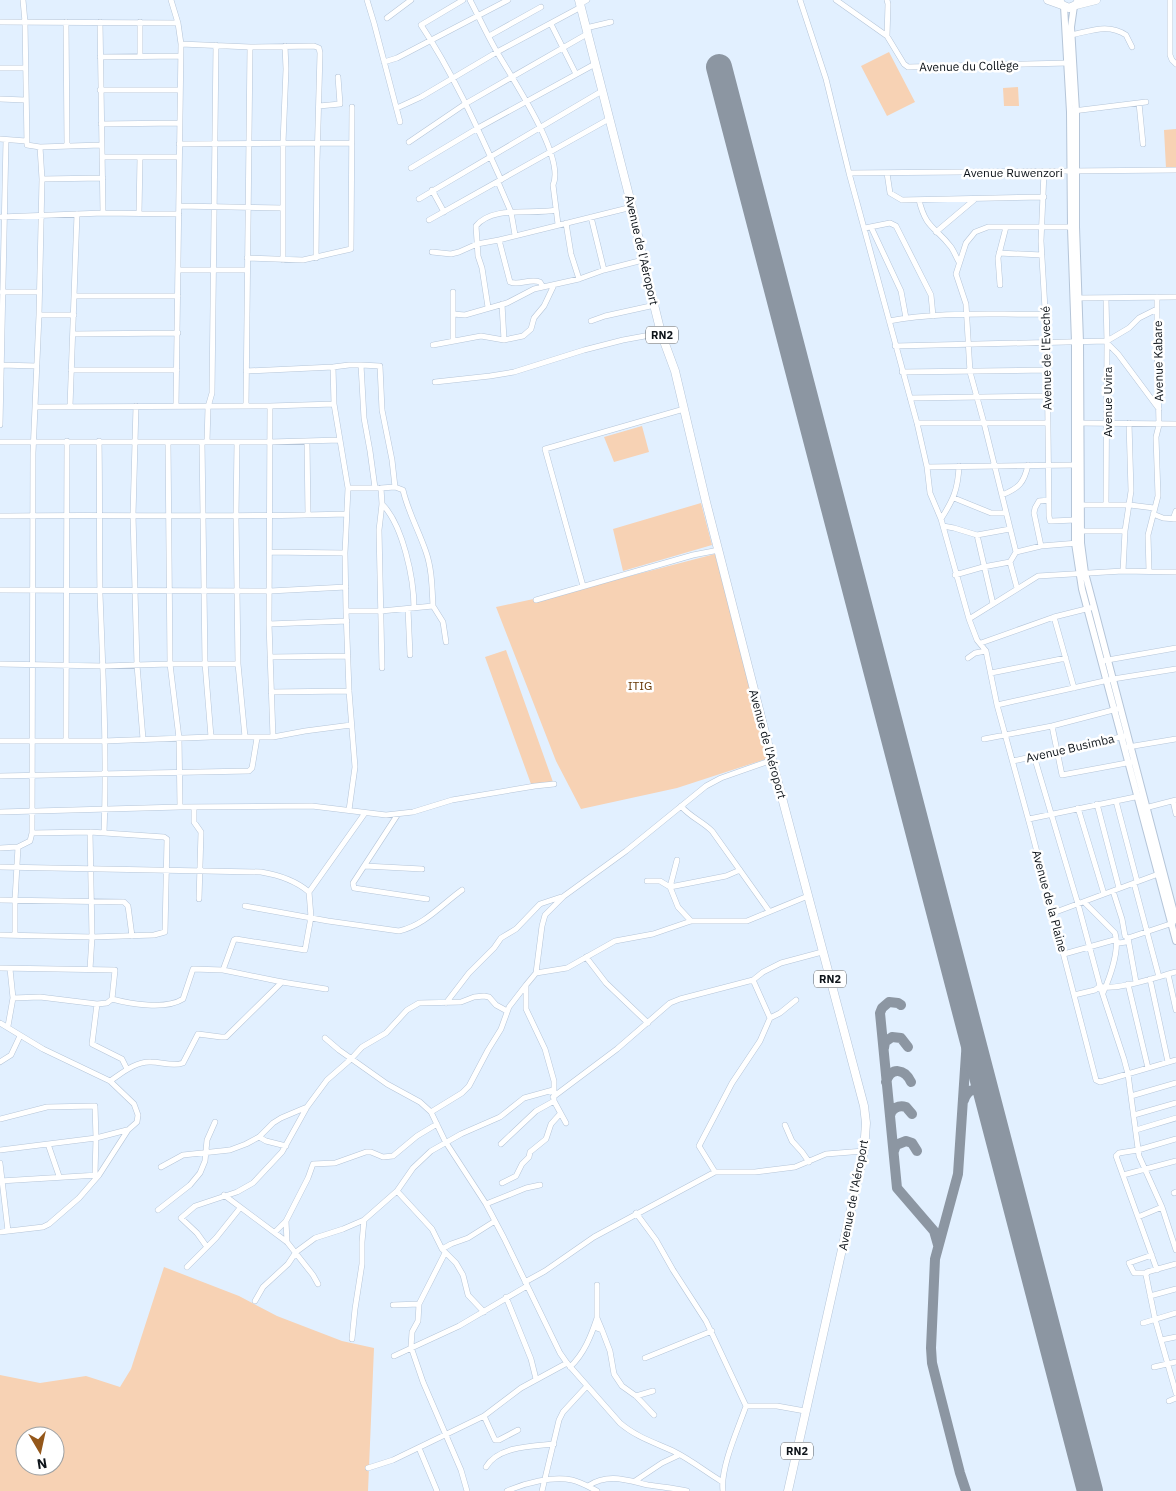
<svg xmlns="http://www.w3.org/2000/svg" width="1176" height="1491" viewBox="0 0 1176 1491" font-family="'IBM Plex Sans',sans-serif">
<rect width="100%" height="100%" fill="#e2f0ff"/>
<!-- green -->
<path fill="#f7d2b4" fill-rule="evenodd" d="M889,52L915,102L887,116L861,66Z
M1018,87L1019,106H1004L1003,88Z
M1176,129V167L1166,168L1164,130Z
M642,426L649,452L614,462L604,437Z
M701,503L712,545L623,571L613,529Z
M715,554L769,758L677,788L581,809L556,761L496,607L580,589Z
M506,650L553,782L531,784L485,657Z
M164,1267L239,1296L277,1316L342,1341L374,1348L368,1491H0V1375L40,1383L86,1376L120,1387L131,1369ZM25,1436H55V1466H25Z"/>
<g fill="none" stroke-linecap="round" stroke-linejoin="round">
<!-- taxiway -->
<path stroke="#8c96a2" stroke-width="10" d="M901,1005L898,1003L889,1002L882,1008L880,1013L897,1188L934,1231L938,1245
M884,1048L885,1042L892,1037L901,1038L908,1047
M886,1082C891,1066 905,1069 911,1082
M964,1100C968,1087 979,1087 987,1096
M890,1116C891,1108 899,1105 906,1107L912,1114
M894,1151L896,1145L906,1141L912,1143L917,1151
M966,1491L960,1473L939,1391L932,1363L931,1348L935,1259L958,1174L968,1024"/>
<!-- runway -->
<path stroke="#8c96a2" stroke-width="26" d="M719,67L1090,1491"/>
<!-- minor casing -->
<g stroke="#b5c5d8" stroke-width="6">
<path id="minor" d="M23,0L25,22L27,145L40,147L101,145
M171,0L178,23L181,44L176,406
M367,0L374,23L400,122
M463,0L421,25C453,73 477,127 501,180
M470,0C479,17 487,35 497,52C511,77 566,157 553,185L558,224
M800,0L826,79L849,173L917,423L927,467L930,493L941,519L969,619L977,640L986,651L997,705L1031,829L1096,1080L1100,1082L1176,1060
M836,0L887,36L904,64L908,67L1068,63
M1170,0V55L1172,60L1176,64
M580,4L587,0
M387,18L411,0
M0,22L178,23
M66,22L67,145
M100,22L103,213
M551,24L576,74
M586,28L611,22
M1071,35C1091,31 1108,23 1126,35L1132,47
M489,36L541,7
M887,36L888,4L887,0
M181,44L250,47L314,46L319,48L320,53L317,162L316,258
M140,56V22
M100,57L180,56
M384,62L397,58L508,0
M0,68H25
M100,90H180
M0,99L25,100
M1139,103L1143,144
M319,106L340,104L338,77
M397,108L421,97L497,52L581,7
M1073,111L1146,102
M101,124L179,123
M0,139L26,141
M409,142L465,104L587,34
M179,144L352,143
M102,157H179
M411,168L478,128L595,64
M1044,172L1041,241L1047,343L1049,516L1050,521H1052L1075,520
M849,173L1176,170
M887,173L890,193L902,200L1044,197
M42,179L103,178
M498,182L511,212L515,235
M432,190L444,212
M419,199L602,91
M919,200C926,229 935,226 951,247C954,251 956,257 959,262
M179,206L283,208
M139,213L140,157
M0,217L103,213L179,214
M591,217L604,270
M429,220L609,119
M566,223L571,254L579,279
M871,227L901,291L906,318
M865,228L890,223L896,226L931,295L933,316
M936,232L974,200
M432,252L451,254L459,252L477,244L499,240
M999,253L1042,255
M247,258L303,260L351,249L352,107
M283,260V143L286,69L285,46
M178,270H247
M1000,285L998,258L1006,227
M543,287L540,282C530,278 519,286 510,282L499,240L632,207
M2,292H39
M75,296H178
M1077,298L1176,297
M1106,299L1107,343L1106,505
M502,304L504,340
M488,307L482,268L478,256L476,226C493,205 532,215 556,210
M453,314L465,315L507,303L534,289L579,279L604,270L643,260
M39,315H74
M591,321L605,316L655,305
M889,321C940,311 994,315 1046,314
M73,334L178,333
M453,340V292
M1107,343L1118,354L1159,409
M433,345L481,336L504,340L523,336L531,329L534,318L544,306L554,285
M895,346L1107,341L1129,328L1139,318L1157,309
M0,365L37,366
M361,365L380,366L382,410L392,460L395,487
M333,367L334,404L348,488L345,553L346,611L349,691L355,767L349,810
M71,370H177
M246,371L333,367L349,365H361L364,418L370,451L375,488
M902,372L1047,370
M435,382L490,376L514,372L584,350L623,340L661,333
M910,398L1047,396
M70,406L77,214
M136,406L133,515L137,665L143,739
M246,406L250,47
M270,406L269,624L273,737
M35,407L270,406L334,404
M917,423H1047
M1077,423L1176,424
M0,425L6,140
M99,441C100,492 99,543 100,594C103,673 107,753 104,833
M307,441L308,515
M0,442H270L340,440
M168,442L170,664L179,738L180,807
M202,442L205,663L211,737
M207,442L208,407L212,393L216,45
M237,442L236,516L238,664L245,737
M927,467L1077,465
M348,488H378
M1002,495C1019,488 1024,483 1028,465
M954,498L991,513H1006
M382,504C403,525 414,579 414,608
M1077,505H1130L1154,508
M1153,514L1163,518L1176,519
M0,516C115,514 231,518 346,514
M941,519C953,500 958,490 959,466
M1173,519L1176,511
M943,526L954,528L977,535L1010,529
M1081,531H1125
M977,535L993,604
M1041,546L1034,513L1035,508L1039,501L1049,500
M269,552L345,553
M1016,552L1041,546L1078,543
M1010,562L1017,588
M1123,571L1125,531L1131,491L1129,423
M1149,571L1148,535L1158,496L1156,437L1159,425L1157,345V297
M955,575L983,567L1010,562L1016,552L984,423L970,372L966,304L956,274L966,243L975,232L988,227H1073
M583,586L545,449L684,409
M0,590L270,591L346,587
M536,600L693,555L719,550
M408,609L410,655
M346,611H381L433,606L443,622L446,642
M1054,617L1074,688
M969,619L1038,576L1123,571L1176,572
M269,624L347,621
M981,643L1054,617L1094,607
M270,657L348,656
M968,658L975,653L986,651
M1102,661L1176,648
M0,664L103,666L170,664H238
M382,668L379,530L382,504L381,488L395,487L403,490C408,512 419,531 426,552C432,569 432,588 433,606
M991,673L1066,658
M271,692L349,691
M997,705L1113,679L1176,669
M1052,726L1062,775L1132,762
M984,739L1052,726L1117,709
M0,741H104L211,737H273L305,731L351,725
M66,741L67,441
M1128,747L1176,739
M1034,756L1078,904L1100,986L1124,1059L1128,1074L1139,1156L1162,1207L1176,1250
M1013,761L1125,736
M0,776L249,771L252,768L257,738
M1116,801L1137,881
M1173,801L1176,814
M1097,804L1119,888
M681,806C690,817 702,821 712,831L769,911
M194,807V822L201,832L199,899
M1078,808L1104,894
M1145,808L1176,800
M0,812L180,807L312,806L386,815L413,812L452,800L535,786L554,784
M398,814L353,883L354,888L427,899
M1029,819L1140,796
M0,848L18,847
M677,860L670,887L678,907L691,921
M365,866L422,869
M0,867L261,872C279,875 295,880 309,892
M647,881H660L670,887L726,876L740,870
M1134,883L1159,977
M1113,891L1122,919L1125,936L1128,938L1136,982
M0,900L124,902L128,906L132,936
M1084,902L1115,933C1120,949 1110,977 1103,993
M245,906L328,921L399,931C425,925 441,905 462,890
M1053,913L1161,873
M0,935L92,937L154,935L165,932L167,839L164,837L90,832L32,833
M15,935V900L18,847L30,841L32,833L33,453L39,315L42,179L40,147
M1064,954L1114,940L1119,943L1126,942L1128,938L1173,923
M586,957L606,983L648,1023
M0,968L115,970L112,999L107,1003L97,1004L40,997L13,998
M90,969L92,937L90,832
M223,970L234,940L236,939L305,950L311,917L309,892L365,813
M536,973L567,968L615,941L653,934L691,921H747L808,896
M1168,974L1176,1010
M1150,979L1168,1062
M1128,984L1148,1068
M1074,995L1095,990L1100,986C1113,992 1160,976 1176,972
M112,999C130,1004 166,1010 183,999L193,969L223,970L282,982L326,989
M446,1003L469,973L494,948L501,938L516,929L540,904L561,897
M97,1004L92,1044L122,1059L127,1069
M770,1018L780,1013L796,1000
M0,1023L43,1049L110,1081L134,1104L138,1115L137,1122L128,1130L99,1175L79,1198L49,1224L43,1227L0,1232
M8,1026L13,998L10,969
M325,1038L339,1050L387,1084L420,1102L431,1112L445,1141L486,1204L504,1238L560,1353L567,1363L620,1423C636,1437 656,1443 675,1452C691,1460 706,1472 721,1481
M0,1062L11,1055L20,1036
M110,1081C122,1073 136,1061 151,1062C162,1062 173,1067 183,1063L198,1034L221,1037H226L282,982
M1131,1096L1176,1083
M553,1097L617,1049L670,1003L680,999L753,980L763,972L781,963L822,952
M431,1112L462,1093L469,1086L488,1050L501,1029L509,1007L526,985
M1134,1115L1176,1103
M0,1119L47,1107L95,1106L96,1138L95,1174
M566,1123L554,1101V1081L545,1049L526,1009V985L536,973L542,926L545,915L564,896L626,851L706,786L721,778L772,760
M785,1125L792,1141L802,1152L809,1162
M1136,1130L1176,1118
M259,1137L266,1141L286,1146
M48,1144L59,1176
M501,1144L536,1111L554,1101
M0,1150L96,1138L127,1130
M0,1163L8,1231
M161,1167L183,1155L230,1150L246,1144L259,1137L273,1123L281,1118L307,1107
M715,1172L699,1146L732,1083L760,1041L770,1018L753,980
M1123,1175L1176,1161
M0,1181L98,1175
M502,1183L516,1176L522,1164L529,1157L530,1152L546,1139L551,1124L560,1114
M397,1191L432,1229L442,1249L456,1263L463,1275L468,1295L484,1312
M1174,1193L1176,1192
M224,1195L287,1242L313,1275L318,1284
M486,1204L526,1188L540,1185
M158,1210L190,1185L200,1173L205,1161L207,1140L215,1122
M636,1213L656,1240L673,1270L706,1321L746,1406C738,1429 720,1468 723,1491
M1138,1217L1162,1207
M275,1232L286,1221
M287,1242L286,1221L308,1178L313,1164L335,1163L366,1152H371L383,1157L393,1156L417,1136L437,1124
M207,1247L197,1233L181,1218L195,1206L237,1192L253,1183L282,1152L307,1107L327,1080L351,1059L362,1047L386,1033L407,1010L419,1003L461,1002L474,997L484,996L489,997L496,1005L507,1011
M442,1249L451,1244L468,1238L495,1221
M445,1253L419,1304L418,1321L412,1332L411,1347L423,1382L461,1470L467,1491
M1176,1264L1147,1272L1146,1275L1155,1319L1176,1393
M187,1267L216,1238L240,1208
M1157,1270L1116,1156L1119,1153L1138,1150L1176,1139
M1147,1273H1134L1129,1263L1152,1255
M525,1282L545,1271L594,1237L715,1172H755L795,1167L826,1154L864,1151
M1150,1296L1176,1289
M506,1297L531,1359L536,1379
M255,1301L263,1287L288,1264L296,1252L315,1238L343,1229L364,1220L397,1191L413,1168L431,1151L461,1134L500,1117L524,1098L553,1090
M393,1305L419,1304
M597,1318V1285
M1143,1323L1176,1313
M602,1330L610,1351L614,1374L622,1386L636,1396L654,1415
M352,1339L355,1309L362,1264V1242L364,1220
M1161,1340L1176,1337
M394,1356L459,1326L527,1286
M645,1358L712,1331
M570,1367C584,1354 591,1336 597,1318L602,1330L594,1327
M1154,1367L1176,1362
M636,1396L653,1391
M1169,1401L1176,1398
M746,1406H777L805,1411
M484,1416L495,1440H499L518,1430
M419,1448L437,1491
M486,1467C498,1446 533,1446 554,1444
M368,1468L393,1460L484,1416L521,1388L567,1363
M635,1481L662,1463L679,1455
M588,1486C608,1473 626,1480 648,1485C661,1487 674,1488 687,1491
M507,1491C525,1483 552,1476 572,1480C581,1482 589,1487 597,1491
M542,1491L559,1420L563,1412L587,1386"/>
</g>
<!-- major casing -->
<g stroke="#b5c5d8" stroke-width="8">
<path id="major" d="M1064,6L1070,112L1071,228L1075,342V543L1082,589L1176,941
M1074,6L1071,27L1076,111V227L1080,342L1081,543L1085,573L1094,607L1176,920"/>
</g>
<!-- highway casing -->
<g stroke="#b5c5d8" stroke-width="9">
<path id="highway" d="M579,0L632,207L643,260L661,333L675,371L706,502L772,760L864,1106L866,1123L864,1151L788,1491
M1048,0L1062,5
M1059,0L1062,5L1069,8L1076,5L1079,0
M1076,5L1096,0"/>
</g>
<!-- minor -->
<use href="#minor" stroke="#fff" stroke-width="5"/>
<!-- major -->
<use href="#major" stroke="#fff" stroke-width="6"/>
<!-- highway -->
<use href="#highway" stroke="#fff" stroke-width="8"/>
</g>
<g text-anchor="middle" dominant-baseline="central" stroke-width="5" stroke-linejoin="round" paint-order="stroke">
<!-- shield labels -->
<g fill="#fff" stroke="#565a5e" stroke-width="1">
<rect x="646" y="326.5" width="32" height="17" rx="4"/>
<rect x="814" y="970.5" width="32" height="17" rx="4"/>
<rect x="781" y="1442.5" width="32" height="17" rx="4"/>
</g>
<g font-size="11" font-weight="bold" fill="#0d1319">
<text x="662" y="335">RN2</text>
<text x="830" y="979">RN2</text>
<text x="797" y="1451">RN2</text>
</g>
<!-- street labels -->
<g font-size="12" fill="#0d1319" stroke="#fff">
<text transform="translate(969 66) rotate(-1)">Avenue du Collège</text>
<text x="1013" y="172">Avenue Ruwenzori</text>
<text transform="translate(642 250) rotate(77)">Avenue de l'Aéroport</text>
<text transform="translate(1046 358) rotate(-91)">Avenue de l'Eveché</text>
<text transform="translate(1158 361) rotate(-91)">Avenue Kabare</text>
<text transform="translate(1107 402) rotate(-90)">Avenue Uvira</text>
<text transform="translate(768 744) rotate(75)">Avenue de l'Aéroport</text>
<text transform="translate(1070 748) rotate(-13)">Avenue Busimba</text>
<text transform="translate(1050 901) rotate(75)">Avenue de la Plaine</text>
<text transform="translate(853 1195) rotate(-79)">Avenue de l'Aéroport</text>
</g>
<!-- park labels -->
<g font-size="12" fill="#653603" stroke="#fff">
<text x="640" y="685">ITIG</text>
</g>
</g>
<!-- north arrow -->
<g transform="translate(40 1451) rotate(171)"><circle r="24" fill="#ffffff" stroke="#9ea1a3"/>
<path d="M0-4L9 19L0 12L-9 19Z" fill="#94571a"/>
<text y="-8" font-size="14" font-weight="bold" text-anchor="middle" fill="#0d1319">N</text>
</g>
</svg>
